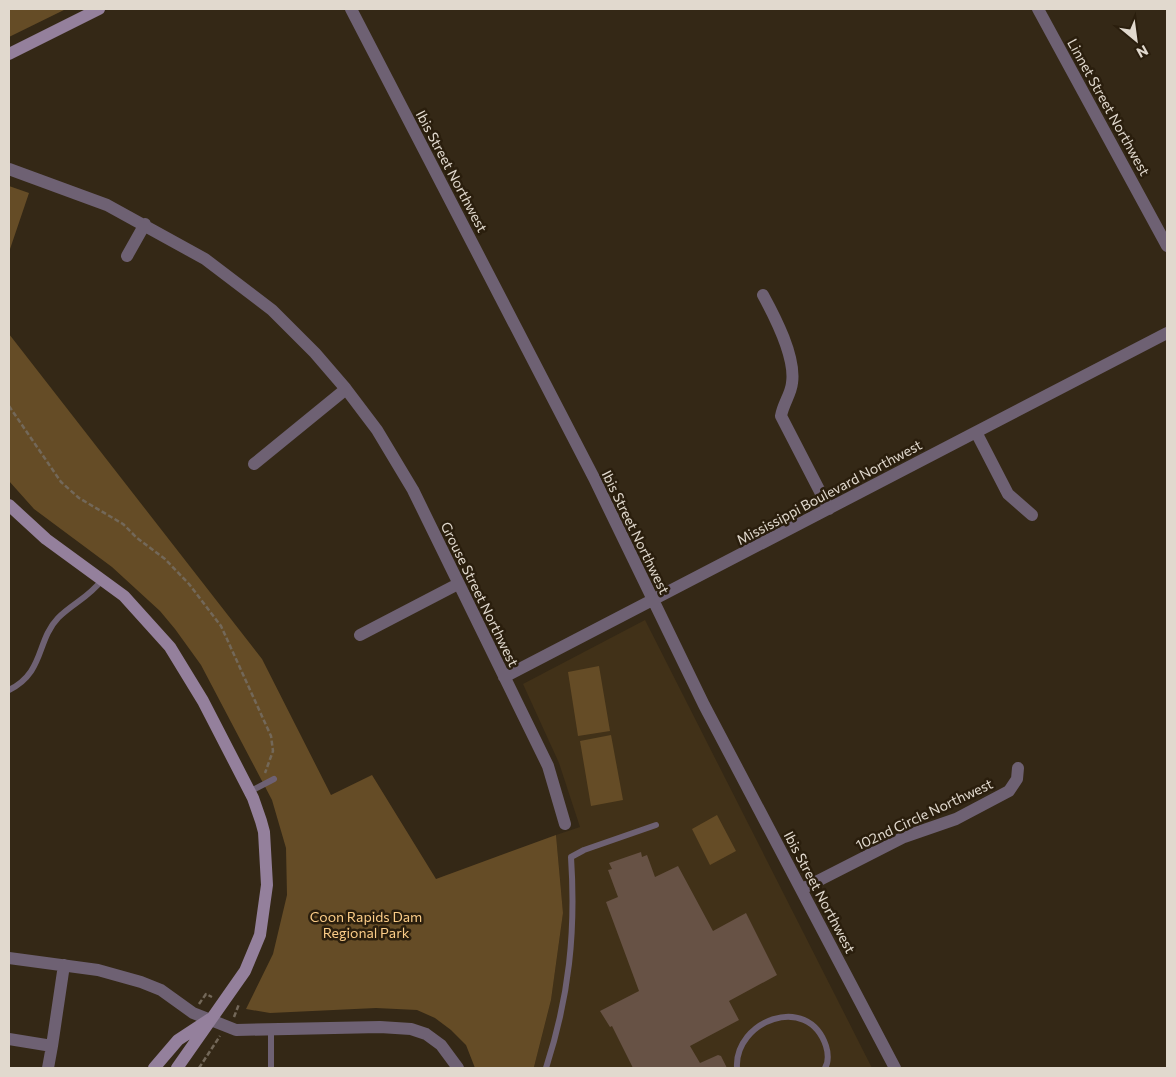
<svg xmlns="http://www.w3.org/2000/svg" width="1176" height="1077" viewBox="0 0 1176 1077" font-family="Commissioner,sans-serif">
<rect width="100%" height="100%" fill="#342816"/>
<!-- built -->
<path fill="#413118" d="M645,620L872,1068H532L534,1067L551,1000L563,913L556,835L580,827L559,763L523,684Z"/>
<!-- green -->
<path fill="#654c26" d="M9,9H66L9,37Z
M9,186L29,193L9,252Z
M9,334L262,659L331,795L372,775L436,879L556,835L563,913L551,1000L534,1067L475,1068L466,1045L451,1030L435,1018L417,1010L376,1008L270,1013L246,1009L273,954L287,895L286,848L272,800L201,665L175,629L160,611L112,567L34,509L9,481Z
M599,666L610,731L578,736L568,672Z
M611,735L623,800L591,806L580,741Z
M717,815L736,851L710,865L692,829Z"/>
<!-- building -->
<path fill="#675245" d="M641,852L642,857L647,855L655,877L678,866L713,931L746,913L777,975L729,1001L739,1020L690,1046L700,1063L718,1055L721,1056L727,1068H633L612,1026L610,1027L600,1011L639,991L606,902L618,897L608,870L612,869L609,863Z"/>
<g fill="none" stroke-linecap="round" stroke-linejoin="round">
<!-- path -->
<path stroke="#736859" stroke-width="2.5" stroke-dasharray="5 2.5" stroke-linecap="butt" d="M9,406L61,482L79,498L123,524L137,538L165,559L189,584L221,626L271,736L273,751L265,773
M199,1004L206,994L212,997
M234,1017L239,1004
M199,1068L220,1036"/>
<!-- lane -->
<path stroke="#6e6173" stroke-width="6" d="M9,690C45,672 36,641 58,618C73,603 88,598 102,580
M249,792L274,779
M271,1029V1068
M546,1068C569,997 576,932 571,857L584,850L656,825
M737,1068C734,1021 808,992 826,1046C828,1052 829,1062 825,1068"/>
<!-- street -->
<path stroke="#6e6173" stroke-width="12" d="M351,9L594,478L704,705L895,1068
M1038,9L1167,246
M9,169L107,205L205,259L272,310L315,353L346,389L377,430L413,490L548,766L565,824
M127,256L145,224
M763,295C775,317 796,357 792,383C791,394 783,404 781,416L829,509
M976,432L1008,494L1032,515
M254,464L346,389
M360,635L458,584
M504,677L1167,333
M802,889L904,837L956,819L1009,791L1017,779L1018,768
M9,958L98,970L141,982L161,990L193,1013L236,1030L380,1027L411,1029L426,1034L441,1045L458,1068
M9,1039L52,1046L48,1068
M52,1046L64,965"/>
<!-- secondary -->
<path stroke="#94809c" stroke-width="12" d="M9,54L99,9
M9,505L46,539L124,596L170,647L203,701L253,798L261,821L264,832L267,885L260,935L245,971L177,1068
M154,1068L178,1040L210,1019"/>
</g>
<g text-anchor="middle" dominant-baseline="central" stroke-width="5" stroke-linejoin="round" paint-order="stroke">
<!-- street labels -->
<g font-size="14" fill="#e1d9ce" stroke="#2a1e0d">
<text transform="translate(1109 107) rotate(61)">Linnet Street Northwest</text>
<text transform="translate(452 171) rotate(62)">Ibis Street Northwest</text>
<text transform="translate(829 492) rotate(-28)">Mississippi Boulevard Northwest</text>
<text transform="translate(636 532) rotate(64)">Ibis Street Northwest</text>
<text transform="translate(480 594) rotate(64)">Grouse Street Northwest</text>
<text transform="translate(924 814) rotate(-25)">102nd Circle Northwest</text>
<text transform="translate(820 892) rotate(62)">Ibis Street Northwest</text>
</g>
<!-- park labels -->
<g font-size="14" fill="#fccd88" stroke="#2a1e0d">
<text x="366" y="916">Coon Rapids Dam<tspan x="366" dy="16">Regional Park</tspan></text>
</g>
</g>
<!-- border -->
<rect width="1176" height="1077" fill="none" stroke="#e1d9ce" stroke-width="20"/>
<!-- north arrow -->
<g transform="translate(1136 40) rotate(151)" stroke="#2a1e0d" stroke-width="4" paint-order="stroke">
<path d="M0-4L9 19L0 12L-9 19Z" fill="#e1d9ce"/>
<text y="-8" font-size="14" font-weight="bold" text-anchor="middle" fill="#e1d9ce">N</text>
</g>
</svg>
